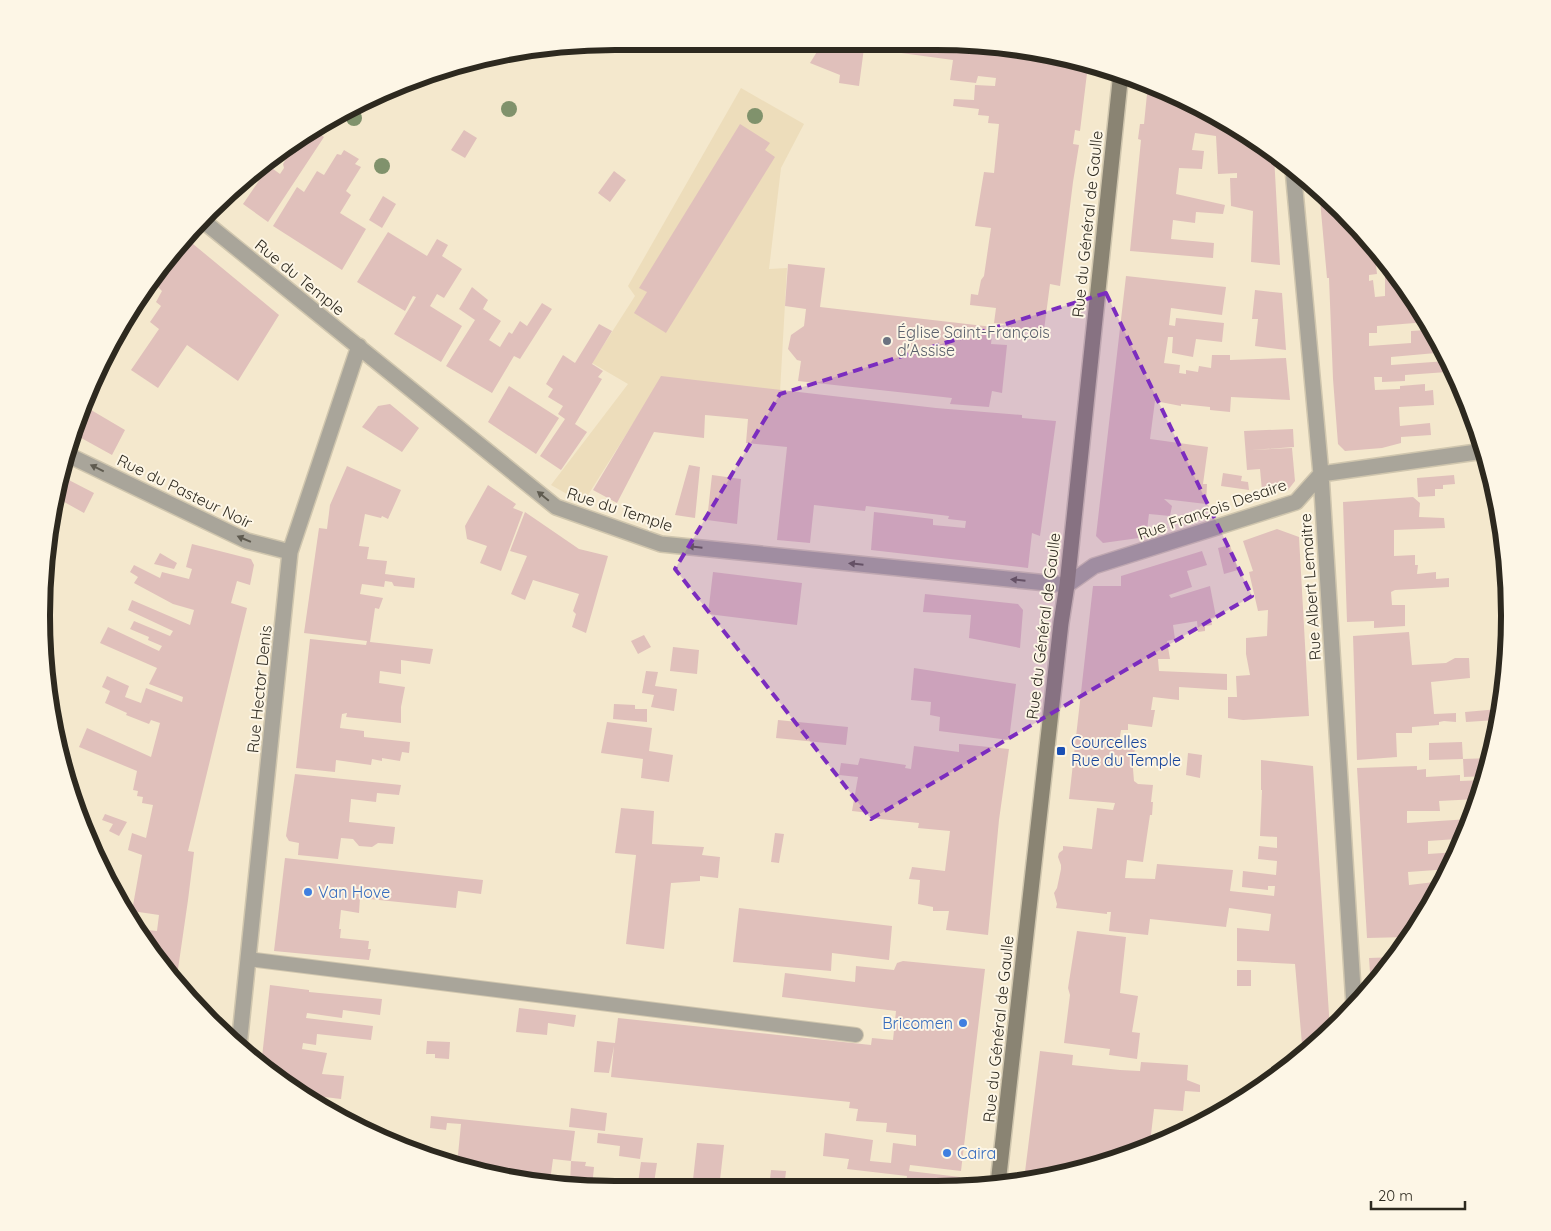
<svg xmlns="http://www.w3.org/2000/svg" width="1551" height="1231" viewBox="0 0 1551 1231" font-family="Quicksand,sans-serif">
<rect width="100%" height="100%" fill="#f4e8cd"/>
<!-- built -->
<path fill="#edddbb" d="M741,88L804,124L781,168L769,269L787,268L780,392L661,379L583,503L551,485L628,384L592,363L635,296L628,286Z"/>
<!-- building -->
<path fill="#e0c0bb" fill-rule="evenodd" d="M823,42H973L1088,65L1080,131L1075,130L1073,144L1079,145L1073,182L1060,286L1050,284L1044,330L1039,332L1007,328V324L994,323L996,308L970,305L971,294L978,295L981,280L984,276L991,228L975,226L984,172L994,173L999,124L988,123L989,116L978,115L979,109L953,106L954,99L974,100L975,85L995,86L996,78L978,76L976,83L950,80L953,60L864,48L859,86L839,83L840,75L810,63Z
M1148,84L1223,118L1274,155L1280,265L1251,262L1253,211L1231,206L1230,178H1237V173L1218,174L1216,136L1195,133L1192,150L1204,151L1202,169L1179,168L1176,194L1225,205L1223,214L1196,212L1195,223L1173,220L1171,239L1214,243L1213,258L1130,251L1141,140L1138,139L1140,124H1144Z
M740,124L770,143L765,150L775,157L666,333L634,313L647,292L639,288Z
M314,130L324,137L268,222L243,204L269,166L280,174L284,168L283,164L297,142Z
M464,130L477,138L465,158L451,150Z
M344,150L359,159L355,164L361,167L346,191L351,195L340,213L366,229L342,270L273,226L297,187L304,192L317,171L324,175L337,154L341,155Z
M614,171L626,180L610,202L598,193Z
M1319,189L1365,235L1366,239H1369L1388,266L1382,267V264L1376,265L1377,274L1369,275V281L1373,280L1375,297L1385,296V274H1394L1428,322L1377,326V333H1369V346L1411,343V331L1426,330L1428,342H1435L1436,353L1391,357V365L1447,361V372L1405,375V381L1382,382V377H1374L1375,390L1400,389V386L1425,384V391L1433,390L1434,405L1399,407L1400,426L1430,423L1431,435L1401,437V443L1382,448L1345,451L1338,444L1333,379L1329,278H1327Z
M383,196L396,204L382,228L369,220Z
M388,232L427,256L437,239L448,245L442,256L462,269L444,298L437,294L430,306L462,326L441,362L394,334L416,297L413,296L405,311L357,282Z
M187,239L279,315L238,381L187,345L158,388L131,370L159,329L150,322L161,306L156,302L162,291L156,285L142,305L138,302Z
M788,264L825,268L820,307L993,327L991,344L1007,345L1002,393L992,391L989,407L950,404L952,398L798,381L801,361L797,360L788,349L791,335L804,326L806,309L785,306Z
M1126,276L1226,287L1222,315L1171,308L1169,325L1175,326L1176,318L1224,323L1222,342L1196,339L1193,357L1172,353L1173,337H1168L1164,363L1180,365L1179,373L1186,374V370L1198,372L1199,366L1211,368L1212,355H1230V360L1286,358L1290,400L1231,397L1230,412L1210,410V407L1181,404V406L1155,401L1150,439L1208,447L1203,484H1207L1206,504L1164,499L1172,506L1170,516L1149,514L1146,537L1103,543L1096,536Z
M472,287L488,300L483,309L501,321L489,340L500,347L509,332L512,334L520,321L527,326L542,303L552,309L520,359L514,356L492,393L446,366L475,320L459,309Z
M1255,290L1282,293L1286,350L1255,346L1258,319H1252Z
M599,324L612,331L592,364L603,371L598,377L602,379L575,424L587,432L561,470L540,456L565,419L558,414L563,406L548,397L553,389L546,384L563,355L575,363Z
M661,376L936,408L1022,415V418L1056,421L1040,536L1032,533L1028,568L871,550L874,512L933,519V525L965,528L966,521L948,519L949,516L866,506L865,511L814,505L810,543L777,540L787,447L746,443L748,419L705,415L704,438L654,432L617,503L593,490Z
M509,386L559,418L536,454L488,422Z
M390,404L419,428L402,452L362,427L378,406Z
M86,407L125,430L112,455L74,434Z
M1293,429L1294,447L1251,450L1292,448L1295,481L1288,490L1262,491L1260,469L1247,470L1244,431Z
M689,465L700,467L695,518L675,515Z
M347,466L401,490L388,519L382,516L381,518L365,514L359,546L369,547L367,559L387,561L385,574L415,578L414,588L394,586L392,582L385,581L384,587L362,584L360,594L383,598L379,609L375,608L370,642L433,649L430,664L401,660V674L380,671L379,683L405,687L401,707V723L346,717L347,713L342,714L340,728L364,731V737L410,742L409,753L402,752L400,761L382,758V761L372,759L371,765L336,760L335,772L296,768L310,639L366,645L367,641L304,633L319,528L327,529L330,505Z
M1223,473L1242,476L1241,481L1248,482L1249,490L1221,486Z
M712,475L741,479L737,524L707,520Z
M1454,475L1455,484L1443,485V489H1435V496L1418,497L1417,478Z
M63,477L94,493L84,513L57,498L58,486Z
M488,485L516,504L513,508L523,512L501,571L480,563L487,546L467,539L465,526Z
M1413,497L1420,503L1419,517L1444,518L1445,528L1394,530V556L1415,555V565H1418L1417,574L1436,572V579L1449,578V587L1395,590L1391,592L1392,605H1405V626L1374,628V621L1347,622L1343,502Z
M525,512L579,549L608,556L586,633L572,627L576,614L573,611L579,594L533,580L525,600L511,594L527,556L510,551Z
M1277,529L1299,537L1309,716L1243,720L1228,718V697H1237L1236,676L1250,675L1246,654V638L1267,636L1268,610L1258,611L1249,572L1253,571L1243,541Z
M192,544L251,559L254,565L250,585L237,581L231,603L247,608L188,851L194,852L188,900L176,983L137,929L157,931L159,915L132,911L142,855L128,850L132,833L146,838L153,805L142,803L143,797L137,796L138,791L133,790L137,771L79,747L87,728L151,757L160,723L151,720L149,724L126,715L127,713L105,703L110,691L102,687L107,676L129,686L125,697L141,703L146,688L182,702L183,697L149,684L157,668L100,643L108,627L159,651L162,646L148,640L149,637L130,629L134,621L170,636L173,631L128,610L132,600L190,625L194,610L173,604L134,583L138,577L130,572L134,565L160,578L162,572L189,579L192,569L186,567Z
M1230,545L1238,570L1224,574L1218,548Z
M1202,551L1207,565L1187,571L1192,587L1169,595L1171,598L1210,586L1216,617L1211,618L1212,625L1205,626V631L1198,632L1197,621L1173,625L1175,639L1167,641L1170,659H1158L1159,671L1227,674V690L1179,687V700L1153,697L1151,710H1155L1152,727L1128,724V730H1121L1119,743L1135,747L1133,769L1134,781L1138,784L1153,785L1151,802H1153L1152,815H1150L1143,862L1127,860L1125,878L1155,879L1157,864L1233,870L1230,891L1274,896L1275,886H1268V890L1242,887L1243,871L1276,875L1277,861L1258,859L1259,846L1277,848V837L1260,836L1262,790H1261V760L1313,766L1330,1030L1316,1045L1302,1044L1295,964L1237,961V928L1269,931L1271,914L1229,908L1226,927L1150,919L1148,935L1109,931L1111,912H1107V914L1056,908L1057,904L1054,893L1057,888L1061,869V865L1058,857L1059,853L1063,850V846L1092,849L1097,808L1113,810L1115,803L1069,799L1093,586H1121V576Z
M160,553L177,563L174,569L154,564Z
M713,572L802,583L797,625L708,614Z
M925,594L1018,604L1023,610L1020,648L969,638L971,615L923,612Z
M1409,632L1412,665L1446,663L1455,658H1469L1470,678L1431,682L1434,714L1456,713V722L1444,721L1439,722V725L1412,727V733H1396L1397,757L1357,760L1353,636Z
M644,635L651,647L638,654L631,641Z
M673,647L699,650L697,674L670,671Z
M914,668L1016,684L1009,740L939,731L940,717L930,715L931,702L911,700Z
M646,671L658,672L655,686L677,689L674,711L651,707L654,695L642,693Z
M614,704L635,705V709H647V722L613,719Z
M1499,709L1497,720L1466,722L1465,712Z
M778,720L848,727L846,745L776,738Z
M607,722L652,728L649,751L673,755L669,782L641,778L643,759L601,753Z
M1462,742L1463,759L1429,760V743Z
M959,744L1009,749L999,820L988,935L946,930L949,911H933V907L918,904L920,880L909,879L912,867L945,871L950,831L918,828L919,823L870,818V813L852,811L858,777L839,775L841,763L858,765L860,758L906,765L905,768L911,769L914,746L959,752Z
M1188,753L1202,755L1200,778L1186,775Z
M1491,758L1486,776L1464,777L1463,759Z
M1417,766V770L1426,769V777L1460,775V781L1484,780L1477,799L1439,801L1440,811H1407V823L1470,819L1466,829H1456L1457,839L1428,841V854L1457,852L1450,869L1408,872L1409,885L1443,881L1423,914L1415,916L1422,915L1408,937L1367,938L1357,768Z
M295,774L401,785L399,795L377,793L376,802L351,799L349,822L395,827L393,844L378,843L372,847L359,846L353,839L341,838L338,859L298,855L299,843L289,841L286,836Z
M621,808L654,811L652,844L704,847L702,855L720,857L718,878L700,876V881L671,883L664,949L626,944L636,855L615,853Z
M105,814L127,822L119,836L109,831L113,824L102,820Z
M775,833L784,834L779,863L771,862Z
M285,858L483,880L481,894L458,891L456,908L360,898L359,913L341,910L339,929H341L340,938L369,941L368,949H371L369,960L274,951Z
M739,908L892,926L889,960L832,953L831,971L733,962Z
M1077,931L1126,937L1120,993L1138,996L1132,1032L1140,1033L1137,1059L1109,1055L1110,1049L1064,1043L1070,995L1068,988Z
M1396,957L1391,965L1371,987L1369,958Z
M903,961L985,969L961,1171L910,1165L909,1171L960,1177L959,1189H905L907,1176L847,1169L849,1159L823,1156L825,1133L873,1140L870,1161L891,1163L893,1143L916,1146V1135L886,1132L887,1123L856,1121L858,1109L849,1108L850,1102L611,1077L614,1046L609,1073L594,1072L597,1041L615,1043L618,1018L871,1045L872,1038L893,1040L896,1011L782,997L785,973L855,982L856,966L894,970L897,963Z
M1237,970H1251V986H1237Z
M270,985L309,990V992L382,999L380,1015L343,1010L342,1018L307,1013L306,1018L373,1026L371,1040L317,1034L316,1045L303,1043L302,1049L327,1053L322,1074L344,1076L341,1099L308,1095L266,1071L261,1066Z
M519,1008L576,1015L574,1027L548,1023L547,1035L516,1032Z
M427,1041L450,1042L449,1059L435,1058V1054H426Z
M1040,1051L1073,1055L1072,1065L1120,1070L1140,1071L1141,1062L1188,1065L1187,1080L1200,1085V1092L1185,1091L1183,1111L1154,1109L1150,1143L1084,1170L1024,1180Z
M571,1108L607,1113L605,1131L569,1127Z
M431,1116L575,1131L571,1161L586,1162L585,1166L594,1167L592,1187L504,1179L457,1165L461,1124L447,1123L446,1130L430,1128ZM553,1159L571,1161L570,1183L550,1181Z
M598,1133L643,1138L640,1159L619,1156L620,1146L597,1143Z
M697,1143L724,1145L719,1189H692Z
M641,1162L657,1163L653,1190H637Z
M771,1170L786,1171L784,1189H769Z
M728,1181L744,1182L743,1189H727Z
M594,1185L614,1187V1190L593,1188Z"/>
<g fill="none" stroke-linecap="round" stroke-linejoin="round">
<!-- lane casing -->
<g stroke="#d0c6ae" stroke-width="16">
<path id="lane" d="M248,959L856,1035"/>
</g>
<!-- street casing -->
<g stroke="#d0c6ae" stroke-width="18">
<path id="street" d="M1293,169L1321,474L1354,1005
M202,220L556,507L661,544L1067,585L1094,566L1296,502L1321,474L1484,451
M66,454L247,541L290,552
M239,1046L290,552L359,346"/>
</g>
<!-- secondary casing -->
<g stroke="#d0c6ae" stroke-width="18">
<path id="secondary" d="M998,1184L1061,623L1067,585L1121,72"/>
</g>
<!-- lane -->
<use href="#lane" stroke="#a9a59a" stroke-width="14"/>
<!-- street -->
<use href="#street" stroke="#a9a59a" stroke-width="15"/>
<!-- secondary -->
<use href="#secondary" stroke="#8a8473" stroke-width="15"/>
</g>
<!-- trees -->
<g fill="#80926c">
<circle cx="509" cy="109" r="8"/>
<circle cx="755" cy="116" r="8"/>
<circle cx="354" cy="118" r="8"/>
<circle cx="382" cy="166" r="8"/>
</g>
<!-- one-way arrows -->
<defs><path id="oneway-solid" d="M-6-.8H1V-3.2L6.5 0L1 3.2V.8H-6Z" transform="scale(1.25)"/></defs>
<g fill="#5f5b50">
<use href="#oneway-solid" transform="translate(97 468) rotate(-154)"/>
<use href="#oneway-solid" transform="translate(543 496) rotate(-141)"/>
<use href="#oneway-solid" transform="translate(244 539) rotate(-157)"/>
<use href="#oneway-solid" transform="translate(695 547) rotate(-174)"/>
<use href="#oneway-solid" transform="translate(856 564) rotate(-174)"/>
<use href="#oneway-solid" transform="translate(1018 580) rotate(-174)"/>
</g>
<!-- marked area -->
<path fill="#7b2cbf" fill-opacity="0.2" stroke="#7b2cbf" stroke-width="4" stroke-dasharray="10 6" stroke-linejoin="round" d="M1106,293L1252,596L871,819L675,569L780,394Z"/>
<!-- markers -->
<circle fill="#6b7280" stroke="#fdf6e6" stroke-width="2" cx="887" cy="341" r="5"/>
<rect fill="#1a4fb4" stroke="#fdf6e6" stroke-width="2" x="1056" y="746" width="10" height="10" rx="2.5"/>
<g fill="#3f7fe0" stroke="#fdf6e6" stroke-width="2">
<circle cx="308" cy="892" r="5"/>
<circle cx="963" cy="1023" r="5"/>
<circle cx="947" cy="1153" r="5"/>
</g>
<g text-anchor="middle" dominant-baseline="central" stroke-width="4" stroke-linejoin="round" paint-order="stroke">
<!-- street labels -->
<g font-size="16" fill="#2d291f" stroke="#fdf6e6">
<text transform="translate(1087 224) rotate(-84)">Rue du Général de Gaulle</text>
<text transform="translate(300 277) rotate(39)">Rue du Temple</text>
<text transform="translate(185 491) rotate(26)">Rue du Pasteur Noir</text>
<text transform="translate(620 509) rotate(18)">Rue du Temple</text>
<text transform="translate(1212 509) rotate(-19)">Rue François Desaire</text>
<text transform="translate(1310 587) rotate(-94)">Rue Albert Lemaitre</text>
<text transform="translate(1043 626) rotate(-83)">Rue du Général de Gaulle</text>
<text transform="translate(259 689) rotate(-84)">Rue Hector Denis</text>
<text transform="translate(998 1029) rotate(-84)">Rue du Général de Gaulle</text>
</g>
<!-- worship labels -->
<g font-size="16" fill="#5b616d" stroke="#fdf6e6" text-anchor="start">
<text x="897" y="332">Église Saint-François<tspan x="897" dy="18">d'Assise</tspan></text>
</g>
<!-- transit labels -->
<g font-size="16" fill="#164399" stroke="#fdf6e6" text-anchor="start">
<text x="1071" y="742">Courcelles<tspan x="1071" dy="18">Rue du Temple</tspan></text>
</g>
<!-- shop labels -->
<g font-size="16" fill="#366cbe" stroke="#fdf6e6" text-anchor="start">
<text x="318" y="892">Van Hove</text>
<text x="953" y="1023" text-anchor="end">Bricomen</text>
<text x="957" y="1153">Caira</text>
</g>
</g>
<!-- crop -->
<path d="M0 0H1551V1231H0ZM615 50H936A565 565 0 0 1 1501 615V616A565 565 0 0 1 936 1181H615A565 565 0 0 1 50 616V615A565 565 0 0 1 615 50Z" fill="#fdf6e6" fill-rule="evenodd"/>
<path fill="none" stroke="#2d291f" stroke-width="6" d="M615 50H936A565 565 0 0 1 1501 615V616A565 565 0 0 1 936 1181H615A565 565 0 0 1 50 616V615A565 565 0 0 1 615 50Z"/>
<!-- scale -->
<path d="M1371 1201v8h94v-8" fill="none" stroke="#2d291f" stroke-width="2.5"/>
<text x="1378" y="1201" font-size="15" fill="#2d291f" stroke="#fdf6e6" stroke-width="4" paint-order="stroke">20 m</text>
</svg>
